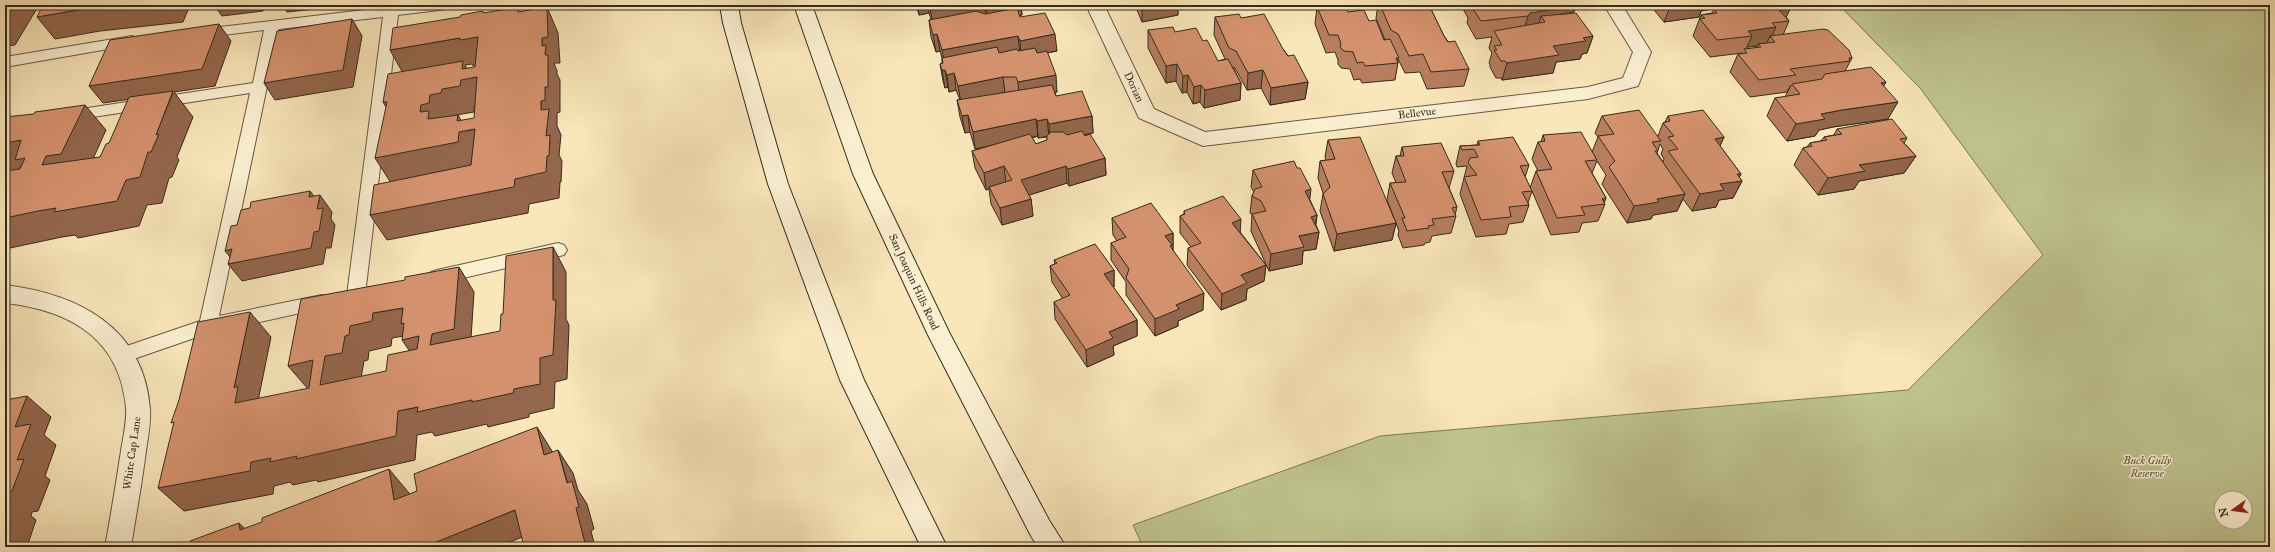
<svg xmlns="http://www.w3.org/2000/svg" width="2275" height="552" viewBox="0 0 2275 552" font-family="'IM FELL Great Primer',serif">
<rect width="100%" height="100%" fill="#f9e6b9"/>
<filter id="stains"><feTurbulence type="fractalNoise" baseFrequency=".005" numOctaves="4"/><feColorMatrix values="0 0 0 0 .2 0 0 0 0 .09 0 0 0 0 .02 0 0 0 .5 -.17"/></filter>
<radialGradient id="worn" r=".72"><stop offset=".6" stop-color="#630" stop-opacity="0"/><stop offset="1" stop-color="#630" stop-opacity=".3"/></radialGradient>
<!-- green -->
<path fill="#bfc48f" stroke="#7a7856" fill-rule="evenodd" d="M1839,5H2270V547H1143L1133,525L1380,436L1908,390L2043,255L1920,88ZM2221,498H2245V522H2221Z"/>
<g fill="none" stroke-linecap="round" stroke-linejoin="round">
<!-- service casing -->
<g stroke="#665a45" stroke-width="2">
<path id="service" d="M407,5H454L447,9L398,15L365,295L362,300L356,302L350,300L347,295L383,17L279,29L219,316L322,295L328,297L331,302L328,307L209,333L122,363L115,360L113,355L115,350L200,321L250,93L67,121L61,120L59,116L61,112L253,83L264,30L199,38L194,36L192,33L194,30Z
M132,36L137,38L140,41L137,44L5,67V57Z
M558,243L564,245L567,250L564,255L437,284L431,282L428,277L431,272L437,270Z"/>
</g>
<!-- minor casing -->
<g stroke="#665a45" stroke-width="2">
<path id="minor" d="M1086,5H1104L1154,109L1205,132L1588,87L1623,78L1633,52L1604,5H1622L1651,52L1638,86L1588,99L1203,146L1139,118Z
M5,285C78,294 144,327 150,409C151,423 148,437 146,451C142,483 136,515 131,547H105C111,515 116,483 121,451C123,437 127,422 126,408C120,338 69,310 5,303Z"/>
</g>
<!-- secondary casing -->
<g stroke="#352b1e" stroke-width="2">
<path id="secondary" d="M720,5H738L741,23L788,184L864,380L947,547H921L840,380L768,184L723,23Z
M794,5H812L873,174L950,334L1049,520L1066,547H1038L1031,536L928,335L853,174Z"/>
</g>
<!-- service -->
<use href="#service" fill="#fbefd2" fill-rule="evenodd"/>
<!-- minor -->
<use href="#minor" fill="#fbefd2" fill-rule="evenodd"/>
<!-- secondary -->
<use href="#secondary" fill="#fbefd2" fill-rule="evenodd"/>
</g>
<!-- wall -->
<path fill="#b67d5e" stroke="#352b1e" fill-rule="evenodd" d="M916,5H1021L1022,15L1019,16L1020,17L1057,51L1047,53L1057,92H1055L1056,96L1092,116L1093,133L1084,135L1105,158L1106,175L1069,186L1067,183L1029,195L1031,199L1033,216L1002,225L991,204L989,189L986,190L975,168L972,151L988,147L975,149L970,132L965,133L960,117L957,100H960L956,90L949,92L948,87L945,88L943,81L940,64L942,63V58L940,51L936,52L931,37L929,20L931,19L929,13L919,15ZM1038,136V138L1047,137V140L1036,144L1032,138Z
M1135,5H1191L1178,8V15L1142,22Z
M1378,5H1429L1444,36L1469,69L1464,86L1427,89L1420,72L1405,73L1398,59V63L1395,80L1362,83L1360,79L1354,80L1350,69L1341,68L1338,64V60L1335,52L1326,53L1315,24L1317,7L1348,12L1369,21L1385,40L1376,18Z
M1464,5H1576L1574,12L1561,14L1560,15L1593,36L1587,53L1582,54L1580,59L1556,62L1553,73L1502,80L1501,78H1496L1490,67V64L1489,63L1492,53L1489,48L1492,37L1476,39L1467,23L1468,18L1463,9Z
M1650,5H1787L1790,9L1786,17L1789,21L1783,35L1852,58L1845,71L1886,82L1883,86L1888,119L1833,127L1819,130L1815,136L1787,141L1767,116L1775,98L1785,97L1791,85L1787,92L1750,97L1730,72L1738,54H1742V53L1710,57L1693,36L1701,15L1712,13L1715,8L1701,11L1699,17L1664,22ZM1757,46L1756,48L1746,49L1747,47Z
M1215,17L1241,18L1283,49L1308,82L1305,99L1270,105L1261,88L1247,90L1235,68L1233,67L1241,83L1240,100L1204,108L1200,102L1193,104L1187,92L1182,93L1176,81L1166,83L1148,48V30L1203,41L1218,61L1225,59L1214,35Z
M1602,116L1658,136L1663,123L1665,122L1668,116L1724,137L1720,146L1741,174L1739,177L1742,181L1733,198L1719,200L1716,207L1692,211L1683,199L1677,211L1653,215L1651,219L1627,223L1602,184L1606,175L1597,161L1592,173L1606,198L1604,203L1605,204L1598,221L1582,223L1579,232L1551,235L1532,191L1528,203L1529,205L1523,222L1509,224L1506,234L1476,237L1460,194L1467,166L1457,167L1456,164L1460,146L1477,145L1478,141L1529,165L1525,177L1530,188L1536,171H1538L1532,159L1538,142H1541L1543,135L1592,152L1598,137L1595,133ZM1660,144L1663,149L1661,154L1664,159L1663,162L1657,153Z
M1837,129L1907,138L1904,143L1916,156L1904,173L1859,181L1854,189L1818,195L1794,165L1803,148L1807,147L1810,143L1821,141L1824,137L1834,135Z
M1328,140L1396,223L1392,240L1334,251L1320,211L1323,194V193L1318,178L1320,161L1326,160L1325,157Z
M1402,147L1454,171L1449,188L1457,207L1455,215L1456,216L1451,233L1432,236L1430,242L1425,243L1424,245L1403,248L1398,235L1399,231L1387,200L1390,183H1396L1392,173L1396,156H1400Z
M1253,170L1310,200L1317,215L1316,225L1319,232L1316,249L1303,251L1302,264L1269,271L1251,231L1252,215L1250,213L1252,196L1254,192L1251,187Z
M1184,211L1240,232L1266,265L1264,281L1247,289L1246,300L1221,310L1187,265L1188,248L1191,247L1180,233V216L1184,214Z
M1112,218L1173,233V250L1203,310L1178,321V326L1155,336L1126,295V282L1111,260V243L1117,241L1113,235Z
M1054,260L1114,270V287H1113L1137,320V336L1113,346L1114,355L1087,367L1055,319L1054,302L1063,299L1052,282L1050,266L1055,264Z"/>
<!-- shaded-wall -->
<path fill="#94664c" stroke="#352b1e" d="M7,5H39L15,45L5,46V8Z
M108,5H190L183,22L100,31L55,39L37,17Z
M214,5H265L263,11L222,16Z
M283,5H325V8L287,12Z
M918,5H928L929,13L919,15Z
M947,5H985L986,17L933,25L930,8Z
M986,5H1021L1022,15L988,21Z
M1142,5H1191L1178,8V15L1142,22Z
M1554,5H1576L1574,12L1561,14L1557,25L1545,22L1541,16L1538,28L1523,33L1528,16L1530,13Z
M1671,5H1730L1729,6L1701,11L1699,17L1664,22Z
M547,7L558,33L560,63H554L557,71V74L560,80V112L557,113V126L561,135L559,155L562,161L561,182H560L559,198L529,204L528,213L387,240L370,215L515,179L546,136L541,110L542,38Z
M1790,9L1784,22L1779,10Z
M352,19L362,36L353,87L275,100L264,83Z
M219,24L231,41L215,86L174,92L193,117L177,157L179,160L172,177L169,178L162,203L147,205L139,226L78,238L75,235L62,237L10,248L8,246L5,247V218L126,180L148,152L173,93L103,103L89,86Z
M1776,27L1771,38L1770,36L1766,45L1758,44L1757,46L1747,47L1752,36L1748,31Z
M937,34L940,51L936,52L933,35Z
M1055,34L1057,51L1021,58L1020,41Z
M1018,36L1020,53L945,67L942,50Z
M1593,36L1587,53L1582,54L1580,59L1556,62L1553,73L1502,80L1507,63L1553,46L1583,38Z
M478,37L491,63L473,66L472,64L465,65L472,78L477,77L490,103L474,106V112L456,115L455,118L440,130L420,112L421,105L430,95L442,89L404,75L390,50L460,38Z
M1177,64L1176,81L1166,83V66Z
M942,70H945L948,87L945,88Z
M1263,70L1261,88L1247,90L1248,73Z
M954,73L956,90L949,92L947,75Z
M1056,75L1057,92L1019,99L1018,82Z
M1188,75L1187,92L1182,93L1183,76Z
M1003,77L1005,94L961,103L958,86Z
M1308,82L1305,99L1270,105L1271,88Z
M1886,82L1876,99L1881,83Z
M1241,83L1240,100L1204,108L1205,90Z
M1201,85L1200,102L1193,104L1194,87Z
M383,102H387L399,128Z
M1898,102L1888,119L1833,127L1819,130L1815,136L1787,141L1796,124L1821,114L1842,110Z
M85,105L106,130L84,179L38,185L20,166L18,170L5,172V138L21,140L46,156Z
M458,115L467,131L475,129L472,168L391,183L375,158L457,121Z
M968,115L970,132L965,133L962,116Z
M1092,116L1093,133L1050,141L1049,124Z
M1036,119L1038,136L975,149L973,132Z
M1047,119L1049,136L1038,138L1037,121Z
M1724,137L1716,154L1715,139Z
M1916,156L1904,173L1859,181L1854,189L1818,195L1828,178L1859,165Z
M1105,158L1106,175L1069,186L1068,169Z
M1004,166L1006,183L989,187V189L986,190L984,173Z
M1066,166L1067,183L1023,197L1021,180Z
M1737,174H1741L1737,182L1742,181L1733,198L1719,200L1716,207L1692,211L1700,194L1720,184Z
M1311,189L1309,206L1305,191Z
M310,191L319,203L320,195L332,212L331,219L335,225L331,248H326L323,264L242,281L228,264L235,263L225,251L232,249L309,197Z
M1685,194L1677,211L1653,215L1651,219L1627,223L1634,206L1657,199Z
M1606,198L1603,205L1602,199Z
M1031,199L1033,216L1002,225L1000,208Z
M1317,215L1314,232L1311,217Z
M1241,219L1240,236L1232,223Z
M1396,223L1392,240L1334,251L1337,234Z
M1319,232L1316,249L1303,251L1302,264L1269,271L1271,254L1299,236Z
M1173,233V250L1172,251L1165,236Z
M553,247L566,272V319L569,325L567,379L555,382L554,408L529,414V417L488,427L487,424L435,436L432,432L417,435L415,460L318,482L316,480L293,485L290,482L274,486L273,494L184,511L158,488L251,462L398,411L514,389L540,358L553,300Z
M1266,265L1264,281L1247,289L1246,300L1221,310L1222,294L1241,275Z
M459,267L474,292L470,354L430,345L432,334Z
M1114,270V287L1105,291L1104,274Z
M1204,293L1203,310L1178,321V326L1155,336V319L1176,305Z
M403,308L419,336V365L402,340L409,335L392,338L391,346L369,351L368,360L364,361L361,378L309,390L288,366L325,356L345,336L350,326L373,313Z
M250,312L271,337L257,406L235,403L234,388Z
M1137,320V336L1113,346L1114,355L1087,367L1086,350L1109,332Z
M27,396L51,417L44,435L56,445L45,476L50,480L38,511L32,512L31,516L36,520L27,547H5V494L17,460L15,427Z
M537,427L552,451L559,478L544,455Z
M558,450L573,473L578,490L587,504L594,529L591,531L595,547H586Z
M389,469L409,493L413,523L394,500Z
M515,510L532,533L498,547H435L434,543Z
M239,523L263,546L240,530Z
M381,545L384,547H375Z"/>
<!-- building -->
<path fill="#d4916d" stroke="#352b1e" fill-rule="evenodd" d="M43,5H118L83,9L37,17Z
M929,5H947L930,8Z
M1335,5H1346L1348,12L1364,10L1369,21L1376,20L1384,40L1390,39L1399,58H1396L1398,63L1365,66L1363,62L1357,63L1353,52L1344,51L1340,47L1341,44L1338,35H1329L1317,7Z
M1380,5H1429L1444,36L1448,42L1455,41L1469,69L1431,72L1423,54L1409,56L1398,34L1391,30Z
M1475,5H1561L1563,8L1530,13L1528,16L1481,21L1471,6H1476Z
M1738,5H1787L1790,9L1779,10L1789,21L1772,23L1776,27L1748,31L1752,36L1717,40L1700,19L1705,18L1701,15L1717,13L1714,9L1716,6Z
M519,7L518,12L547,7L548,37L542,38V46L546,45L545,55H548V87H545V100L541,101V110L549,109L546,136L550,135L549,156H547L546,172L515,179L514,187L370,215L374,185L471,165L475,129L459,132L458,142L375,158L387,102H383L388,74L463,61L462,69L475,67L478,37L460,40V38L390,50L393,28L460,17L461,15L483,11V13ZM477,77L474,118L457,121L458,115L428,119L429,111L420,112L421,105L429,103L430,95L441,93L442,89L460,86L461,80Z
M1017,8L1020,17L1045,13L1055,34L1020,41L1018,36L942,50L937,34L933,35L929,20L976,11L985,14Z
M1576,13L1593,36L1583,38L1586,41L1553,46L1559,55L1507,63L1505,61H1501L1494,50H1497L1494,46L1502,45L1494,31L1545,22L1541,16Z
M1239,14L1241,18L1264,14L1283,49L1288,56L1294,55L1308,82L1271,88L1263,70L1248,73L1236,51L1229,48L1215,17Z
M352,19L343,70L264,83L277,31Z
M219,24L202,69L89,86L110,40Z
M1173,27L1175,32L1196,28L1203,41L1207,40L1218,61L1228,59L1241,83L1205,90L1201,85L1194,87L1188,75L1183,76L1177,64L1166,66L1148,30Z
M1823,29L1828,30L1849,50L1852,58H1849L1850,61L1790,69L1796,75L1759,80L1738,54L1747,53L1744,49L1761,47L1758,44L1775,42L1770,36Z
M997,47L999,53L1017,49L1018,51L1035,48L1037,53L1047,51L1056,75L1018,82L1016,77H1003L958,86L954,73L947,75L945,70H942L940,64L943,63L942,58Z
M1871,67L1886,82L1881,83L1898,102L1842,110L1821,114L1825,119L1796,124L1775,98L1800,94L1792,84L1822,79L1825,74Z
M1052,85L1056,96L1082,91L1092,116L1049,124L1047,119L1037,121L1036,119L973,132L968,115L962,116L957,100Z
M173,91L156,135L159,134L151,152H148L140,177L126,180L117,201L54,212L56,208L38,211L5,218V171L20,169L25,158L15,160L21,140L5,143V117L34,114L35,112L85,105L61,154L46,156L42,165L100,157L106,144L109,143L129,97Z
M1639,110L1661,141L1652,142L1658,151H1655L1685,194L1657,199L1659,202L1634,206L1609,167L1615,161L1598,136L1614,134L1602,116Z
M1703,110L1724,137L1715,139L1741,174H1737L1742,181L1720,184L1724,190L1700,194L1668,151L1678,149L1668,137L1674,136L1663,123L1670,121L1668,116Z
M1892,119L1907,138L1900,139L1916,156L1859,165L1865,171L1828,178L1803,148L1812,146L1810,143L1827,140L1824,137L1842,134L1837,129Z
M1082,131L1085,136L1090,134L1105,158L1068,169L1066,166L1021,180L1031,199L1000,208L989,187L1012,180L1004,166L984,173L972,151L1030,134L1036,144L1047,140V136L1051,132H1063L1067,135Z
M1581,132L1597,160L1585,161L1606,198L1602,199L1605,204L1581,207L1585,215L1557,218L1536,171L1552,169L1538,142L1545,141L1543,135Z
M1360,137L1396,223L1337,234L1323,194L1330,187L1320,161L1335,159L1328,140Z
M1513,137L1529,165L1520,166L1532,191L1522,192L1529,205L1509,207L1511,217L1481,220L1464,177L1477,175L1468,163L1470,158L1478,157L1474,149L1462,150L1460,146L1480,145L1478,141Z
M1441,143L1454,171L1442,172L1457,207L1452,208L1456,216L1432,219L1434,225L1428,226L1429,228L1407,231L1402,218H1405L1390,183L1406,182L1396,156H1404L1402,147Z
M1294,161L1297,168H1300L1311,189L1305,191L1317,215L1311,217L1319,232L1299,236L1304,247L1271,254L1252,214L1266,211L1261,201L1252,196L1255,189L1262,187L1253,170Z
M310,191L309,197L320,195L317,209L323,208L319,231L314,232L311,248L228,264L232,249L225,251L231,226L237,225L241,210L250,208L251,202Z
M1223,196L1241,219L1232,223L1266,265L1241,275L1247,283L1222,294L1188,248L1201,243L1180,216L1185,214L1184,211Z
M1151,203L1173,233L1165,236L1172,245L1170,246L1204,293L1176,305L1179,309L1155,319L1126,278L1129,269L1111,243L1126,237L1112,218Z
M1095,244L1114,270L1104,274L1137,320L1109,332L1113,338L1086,350L1054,302L1070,295L1050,266L1057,263L1054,260Z
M553,247V300H556L553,355L540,358V384L514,389L513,393L472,402V400L417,412L418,407L398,411L396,436L296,459L297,456L270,462L271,458L251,462L250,471L158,488L174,422L171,423L179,400L198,322L250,312L234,388L238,386L235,403L309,388L313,360L288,366L301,299L405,280V277L459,267L454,329L432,334L430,345L500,331L501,314H503L506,256ZM403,308L401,324L404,323L402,340L419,336L417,349L388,355L386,371L320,385L325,356L342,353L345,336L349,335L350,326L372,321L373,313Z
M27,396L15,427L31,424L17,460L24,459L12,491L5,492V494V400Z
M537,427L544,455L558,450L567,483L572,481L579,507L576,508L586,547H524L515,510L434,543L435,547H382L381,545L375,547H186L191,545L190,541L239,523L240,530L262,522V518L389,469L394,500L417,491L414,474Z
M10,500L5,513V501Z
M464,545V547H458Z"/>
<g text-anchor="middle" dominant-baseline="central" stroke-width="3" stroke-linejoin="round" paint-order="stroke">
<!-- street labels -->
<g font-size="11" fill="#352b1e" stroke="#fbefd2">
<text transform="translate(1134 87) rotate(65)">Dorian</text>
<text transform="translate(1417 113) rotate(-7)">Bellevue</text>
<text transform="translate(914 282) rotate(65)">San Joaquin Hills Road</text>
<text transform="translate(132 453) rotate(-82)">White Cap Lane</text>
</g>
<!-- park labels -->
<g font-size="11" font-style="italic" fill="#58513a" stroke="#fbefd2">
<text x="2147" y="460">Buck Gully<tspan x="2147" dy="13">Reserve</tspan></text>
</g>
</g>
<!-- margin -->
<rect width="2275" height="552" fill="none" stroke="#f9e6b9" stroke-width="20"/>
<rect x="6" y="6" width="2263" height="540" fill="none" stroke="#352b1e" stroke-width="2"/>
<rect x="10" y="10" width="2255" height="532" fill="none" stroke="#352b1e"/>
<!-- north arrow -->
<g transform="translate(2233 510) rotate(256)"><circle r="19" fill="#fbefd2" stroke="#aca18a"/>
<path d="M0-3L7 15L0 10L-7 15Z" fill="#8f2418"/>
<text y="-6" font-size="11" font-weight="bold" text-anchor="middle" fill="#352b1e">N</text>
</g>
<rect width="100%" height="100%" filter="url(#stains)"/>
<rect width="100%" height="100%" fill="url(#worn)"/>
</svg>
